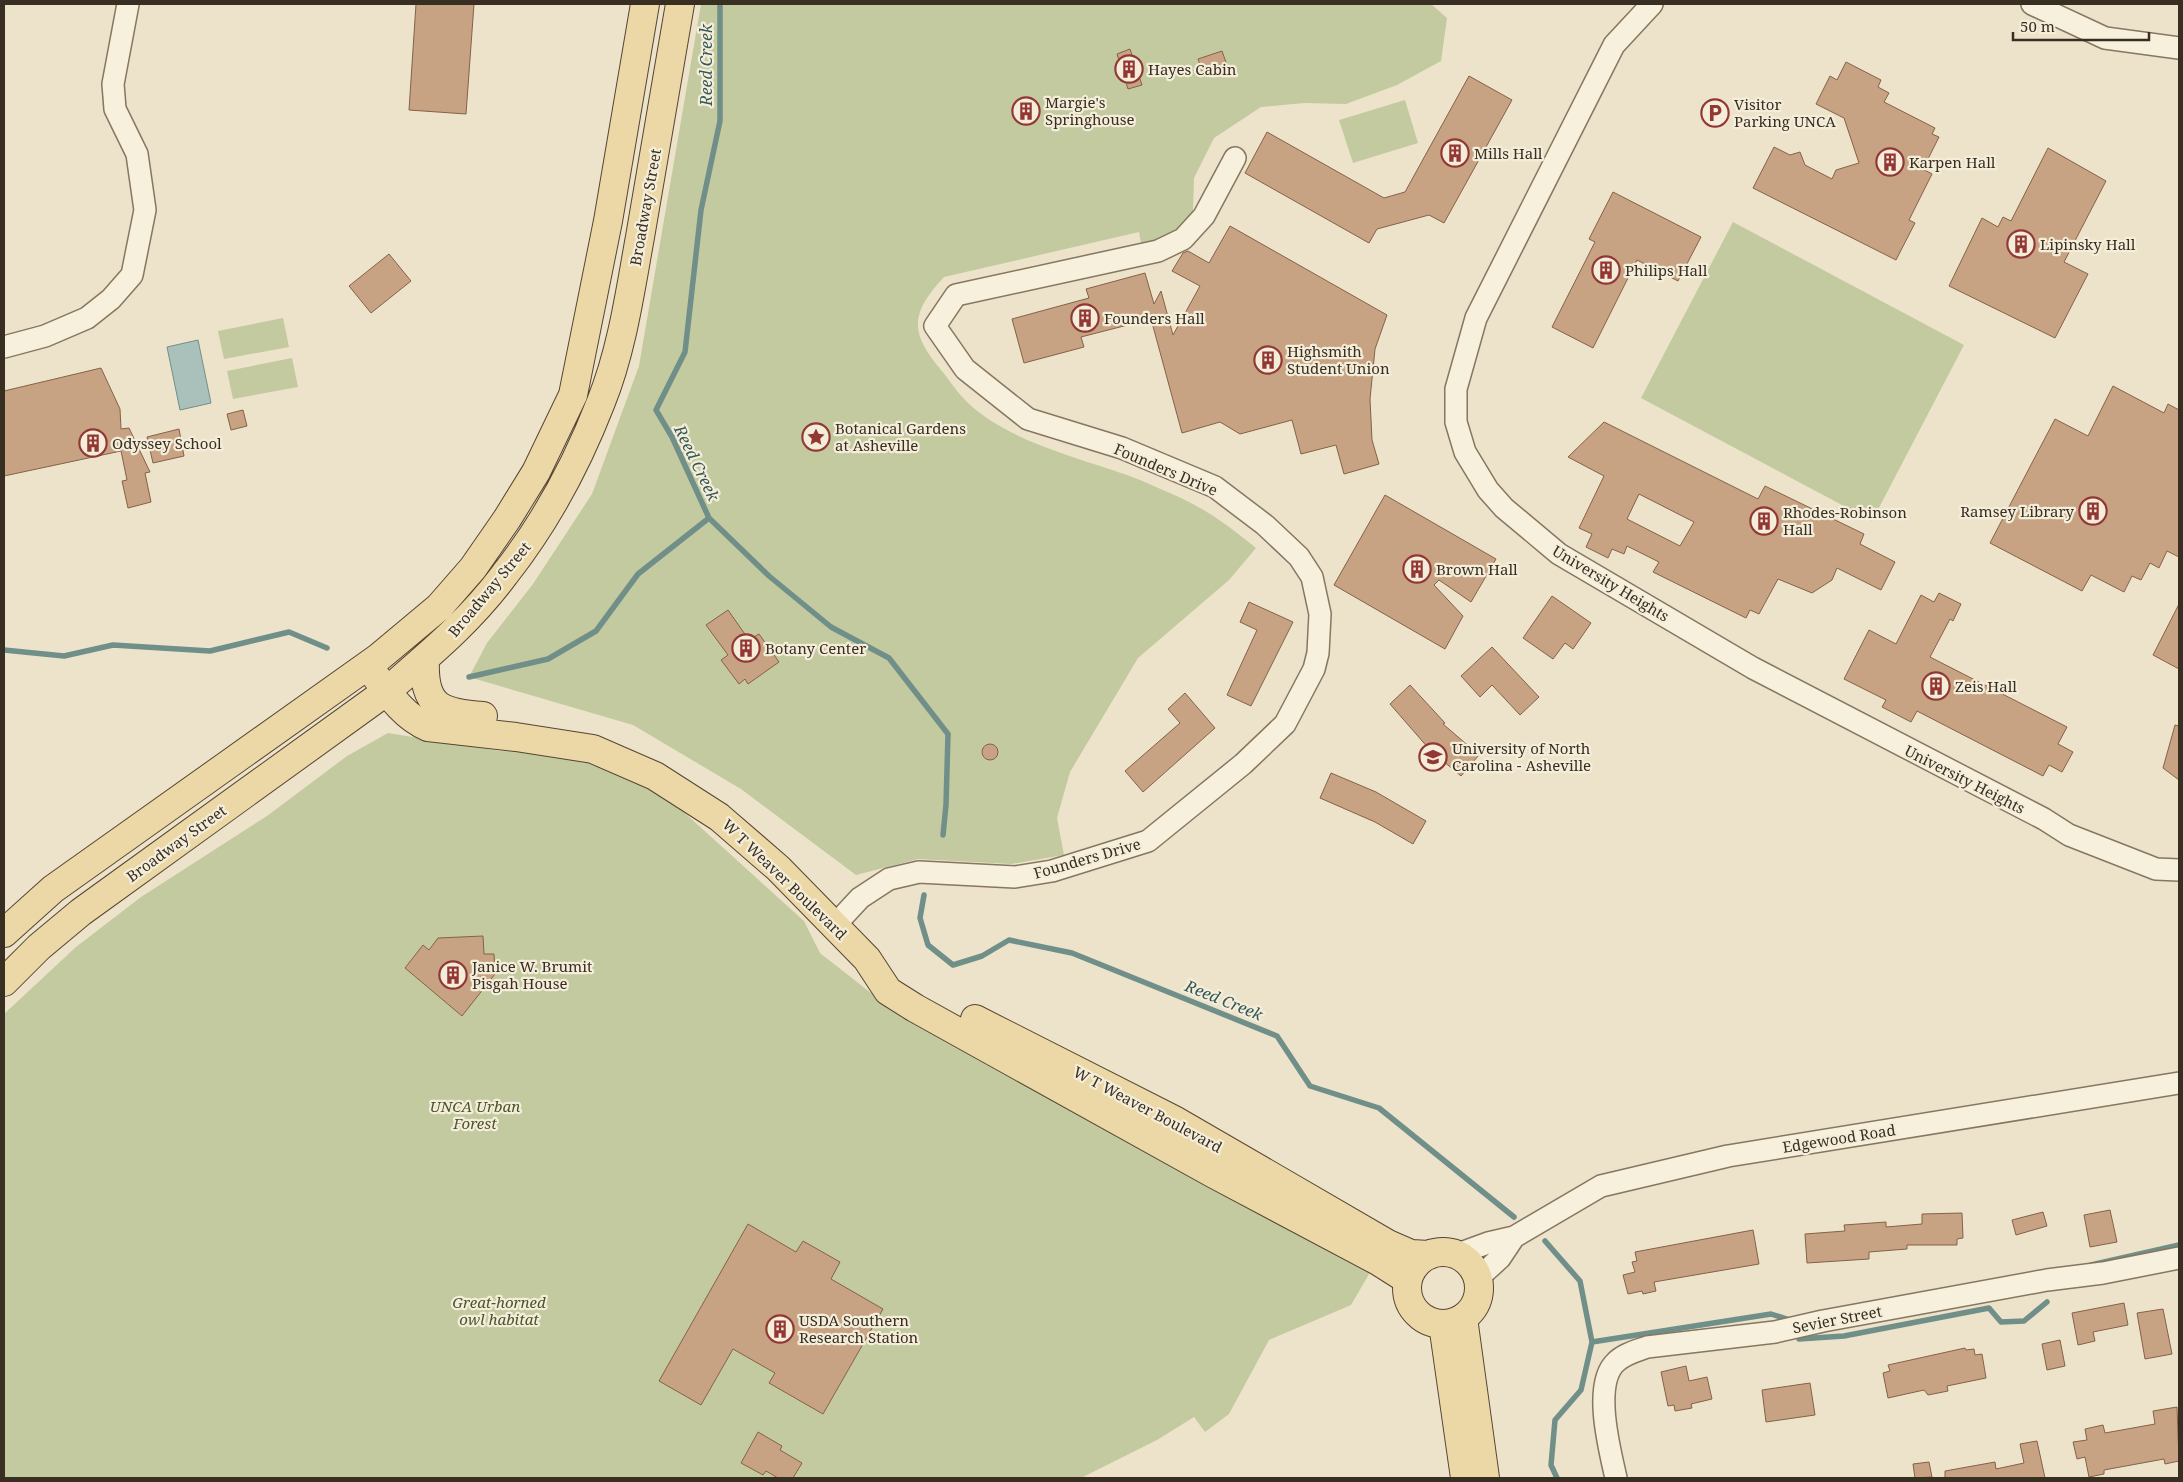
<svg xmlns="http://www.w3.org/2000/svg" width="2183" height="1482" viewBox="0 0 2183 1482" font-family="'Noto Serif',serif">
<rect width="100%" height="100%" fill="#ece3ca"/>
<!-- green -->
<path fill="#c3ca9f" d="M701,4H1431L1447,18L1441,61L1397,85L1346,104L1304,103L1261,107L1214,138L1194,178L1193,211L1183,229L1166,239L1141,243L1139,232L944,277C910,314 909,332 942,371C950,381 957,392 966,401C1007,441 1074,456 1127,475C1146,482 1165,491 1183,499C1209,511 1234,530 1256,548L1229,580L1138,658L1070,772L1057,818L1064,855L1011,864L918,859L856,875L741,789L633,725L469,677L487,643L533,584L592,494L639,366Z
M1405,100L1418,143L1353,163L1339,120Z
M1733,222L1964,345L1872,521L1641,398Z
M283,318L289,347L224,359L218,331Z
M292,358L298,387L233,399L227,371Z
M388,733L500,751L557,753L616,772L666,796L804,921L820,953L894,1011L1372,1269L1351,1305L1269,1340L1229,1414L1205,1432L1194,1417L1157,1440L1081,1478H4V1014L76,947L141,897L267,816L347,756Z"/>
<!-- water -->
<path fill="#aac1bb" stroke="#718f89" d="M198,340L211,403L180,410L167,347Z"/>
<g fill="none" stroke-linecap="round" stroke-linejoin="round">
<!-- stream -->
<path stroke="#718f89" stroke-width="5.5" d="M720,4V121L701,210L685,352L656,410L672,437L709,518L769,576L831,627L889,658L948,734L946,805L943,835
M4,650L64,656L113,645L210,651L289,632L327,648
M469,677L548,659L596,631L638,574L709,518
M924,895L920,918L928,945L953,965L982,956L1009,940L1072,953L1277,1036L1310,1086L1379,1108L1514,1217
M1545,1241L1580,1281L1592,1342L1581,1390L1555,1420L1551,1465L1557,1478
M2091,1265L2179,1245
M1799,1339L1844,1336L1989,1308L2001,1322L2024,1321L2047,1302
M1592,1342L1771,1314L1790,1320"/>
</g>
<!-- building -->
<path fill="#c7a283" stroke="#856247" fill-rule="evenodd" d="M416,4H474L466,114L409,110Z
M1130,49L1142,85L1128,89L1117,54Z
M1222,51L1228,68L1204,76L1198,59Z
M1846,62L1881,80L1878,87L1889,93L1884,102L1935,128L1932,134L1939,137L1923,169L1932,174L1909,220L1915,223L1896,260L1753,188L1774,147L1790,155L1800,152L1805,165L1832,179L1836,170L1859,163L1844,118L1816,104L1830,76L1837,80Z
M1469,76L1512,100L1444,223L1429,215L1377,229L1369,243L1245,173L1267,132L1384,198L1405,192Z
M2048,148L2106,181L2064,262L2088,274L2055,338L1949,286L1982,218L1998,227L2003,217L2011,221Z
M1613,192L1701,237L1678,281L1637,260L1593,348L1552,327L1595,242L1589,239Z
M1230,226L1387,315L1375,349L1370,399L1372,440L1379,464L1344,474L1336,445L1301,454L1292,420L1240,434L1220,422L1182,433L1151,319L1081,337L1084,347L1024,363L1012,319L1089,298L1086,289L1145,273L1154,304L1161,291L1173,335L1200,286L1172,271L1183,253L1188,251L1209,263Z
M389,254L411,281L371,313L349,286Z
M101,368L120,409L121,429L129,428L150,472L145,473L151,502L128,508L122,481L127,480L121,451L4,476V391Z
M2113,386L2164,413L2168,404L2179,410V557L2167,551L2159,568L2150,563L2141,580L2132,576L2124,592L2091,575L2082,591L1990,543L2055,419L2088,436Z
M243,410L247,426L231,430L227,414Z
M1604,422L1758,499L1765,486L1864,534L1860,544L1895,562L1881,590L1837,568L1832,580L1812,593L1778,579L1759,614L1750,610L1746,618L1653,572L1659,562L1627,546L1624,554L1612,549L1608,558L1586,547L1592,534L1579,528L1604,476L1568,457ZM1639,494L1694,522L1680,546L1627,519Z
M179,429L184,456L153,463L147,437Z
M1385,495L1496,559L1471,602L1439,580L1434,585L1463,616L1445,649L1334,585Z
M1939,593L1961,604L1953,621L1950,619L1930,657L2067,727L2058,744L2073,752L2062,772L2049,765L2043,776L1917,711L1911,722L1882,707L1886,700L1844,679L1869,630L1896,644L1921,595L1934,602Z
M1552,596L1591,623L1573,649L1565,643L1553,659L1523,638Z
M1249,602L1293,622L1251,706L1227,695L1257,630L1240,622Z
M2179,604V669L2153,655Z
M728,610L749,640L759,634L779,662L748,684L745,679L739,684L721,660L728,655L706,625Z
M1492,647L1539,697L1520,715L1492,685L1480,697L1461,676Z
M1410,685L1445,723L1443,724L1479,755L1461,776L1430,750L1390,704Z
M1185,693L1215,728L1143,792L1125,771L1180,723L1168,709Z
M2175,725L2179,726V780L2163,768Z
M982 752a8 8 0 1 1 16 0a8 8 0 1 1-16 0Z
M1331,773L1376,792L1426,821L1413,844L1375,822L1320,798Z
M483,936L484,954H494L495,974L462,1016L405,968L423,945L429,950L438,938Z
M2110,1210L2117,1242L2090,1247L2084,1215Z
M2043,1212L2047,1226L2016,1235L2012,1220Z
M1962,1213L1963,1238L1957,1239V1245H1907V1249L1869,1252V1259L1807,1263L1805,1234L1845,1231L1844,1225L1886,1222V1227L1922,1224V1214Z
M748,1224L796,1252L803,1241L840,1262L831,1279L883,1309L823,1414L769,1383L775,1373L733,1349L701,1405L659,1381Z
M1753,1230L1759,1264L1654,1282L1656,1291L1643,1294L1642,1291L1628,1294L1623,1275L1635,1272L1632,1262L1637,1261L1635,1252Z
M2124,1303L2128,1325L2093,1332L2095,1341L2078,1345L2072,1313Z
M2163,1309L2172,1354L2145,1359L2137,1313Z
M2060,1340L2065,1366L2047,1370L2042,1344Z
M1965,1348L1966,1350L1974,1349L1975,1355L1982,1354L1986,1378L1947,1386L1948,1391L1928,1395L1924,1390L1888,1398L1883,1373L1890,1371L1888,1365Z
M1686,1366L1689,1381L1707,1377L1712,1399L1691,1404L1692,1408L1675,1411L1674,1405L1668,1406L1661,1372Z
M1810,1383L1815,1415L1766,1422L1762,1390Z
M2177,1407L2179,1461L2165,1464L2164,1459L2104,1470V1474L2089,1477L2085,1457L2077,1459L2073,1442L2087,1440L2085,1429L2103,1425L2105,1433L2155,1424L2153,1411Z
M758,1432L782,1446L780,1450L802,1463L793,1478H778L766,1471L763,1475L741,1463Z
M2037,1441L2045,1478H1945V1471L1995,1462L1996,1469L2024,1463L2020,1444Z
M1929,1462L1932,1477L1915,1478L1913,1464Z"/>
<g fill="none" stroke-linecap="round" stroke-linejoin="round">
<!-- minor casing -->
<g stroke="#877660" stroke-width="24">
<path id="minor" d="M1652,4L1614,45L1476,318L1456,389V422L1465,452L1488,490L1504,508L1559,554L1753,668L2044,819L2069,835L2156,869L2179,870
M2032,4L2105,38L2179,48
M4,347L45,336L87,318L111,299L132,275L145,210L137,154L115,109L113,84L128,4
M835,925L860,898L889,879L919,872L1015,877L1052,871L1148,841L1243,764L1285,724L1314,669L1318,653L1320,614L1312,577L1299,557L1265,525L1215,487L1122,448L1028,419L965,369L935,326L956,295L1158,251L1183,239L1204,216L1235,158
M1458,1254L1488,1243L1514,1237L1601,1186L1728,1156L2179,1083
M1477,1279L1500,1258L1514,1237
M1616,1478C1610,1451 1592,1384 1616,1362C1624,1354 1636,1351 1647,1347L1775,1332L1823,1321L2047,1280L2103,1273L2179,1258"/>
</g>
<!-- major casing -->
<g stroke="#564533" stroke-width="30">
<path id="major" d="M425,660C423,707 441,713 483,716
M368,666C385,688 401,716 428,727L516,737L593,749L655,776L719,817L778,868L867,959L888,991L915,1008L1214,1174L1378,1261L1408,1280
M4,933L53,889L378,658L439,607L473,568L507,519L536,472L573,395L608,221L645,4
M4,982L39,947L81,912L387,691C431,653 470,621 505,574C546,522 577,464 601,402C622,350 630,292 640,237C654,159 667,81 680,4
M975,1019L1176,1121L1388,1244L1411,1254L1429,1255
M1407 1288a36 36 0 1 1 72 0a36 36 0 1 1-72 0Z
M1463,1318L1485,1478
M1443,1324L1465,1478"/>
</g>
<!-- minor -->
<use href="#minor" stroke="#f7f0dd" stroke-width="21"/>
<!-- major -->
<use href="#major" stroke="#ebd8a6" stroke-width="28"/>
</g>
<!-- icons -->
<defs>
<g id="building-ring" transform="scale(1.4375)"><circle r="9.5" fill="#f4edd9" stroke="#923734" stroke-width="1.5"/><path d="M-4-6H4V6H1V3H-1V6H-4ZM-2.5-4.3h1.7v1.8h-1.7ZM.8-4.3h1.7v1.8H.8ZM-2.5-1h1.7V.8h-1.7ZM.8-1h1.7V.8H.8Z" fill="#923734"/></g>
<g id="parking-ring" transform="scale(1.4375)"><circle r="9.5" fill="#f4edd9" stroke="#923734" stroke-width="1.5"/><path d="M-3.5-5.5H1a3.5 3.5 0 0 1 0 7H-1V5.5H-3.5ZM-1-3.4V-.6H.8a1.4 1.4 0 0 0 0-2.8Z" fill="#923734"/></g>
<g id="sight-ring" transform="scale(1.4375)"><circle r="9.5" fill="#f4edd9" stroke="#923734" stroke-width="1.5"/><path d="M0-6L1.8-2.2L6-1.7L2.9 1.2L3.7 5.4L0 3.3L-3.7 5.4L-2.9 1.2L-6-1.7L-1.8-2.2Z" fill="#923734"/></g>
<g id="university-ring" transform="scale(1.4375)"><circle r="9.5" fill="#f4edd9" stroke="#923734" stroke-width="1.5"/><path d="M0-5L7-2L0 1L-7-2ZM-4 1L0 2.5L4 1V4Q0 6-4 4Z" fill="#923734"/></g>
</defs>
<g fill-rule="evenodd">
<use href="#building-ring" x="1129" y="69"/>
<use href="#building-ring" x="1026" y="111"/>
<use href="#parking-ring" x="1715" y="113"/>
<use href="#building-ring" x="1455" y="153"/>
<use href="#building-ring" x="1890" y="162"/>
<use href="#building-ring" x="2021" y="244"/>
<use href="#building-ring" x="1606" y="270"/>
<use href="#building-ring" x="1085" y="318"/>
<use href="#building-ring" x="1268" y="360"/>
<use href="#sight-ring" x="816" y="437"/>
<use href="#building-ring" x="93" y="443"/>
<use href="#building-ring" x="2093" y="511"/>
<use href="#building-ring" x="1764" y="521"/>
<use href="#building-ring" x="1417" y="569"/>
<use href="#building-ring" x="746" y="648"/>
<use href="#building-ring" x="1936" y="686"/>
<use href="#university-ring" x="1433" y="757"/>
<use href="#building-ring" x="453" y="975"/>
<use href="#building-ring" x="780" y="1329"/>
</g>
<g text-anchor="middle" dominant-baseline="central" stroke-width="4.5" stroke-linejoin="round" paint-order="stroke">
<!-- poi labels -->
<g font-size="15" fill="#392e22" stroke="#f4edd9" text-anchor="start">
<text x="1148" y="69">Hayes Cabin</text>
<text x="1045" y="102">Margie's<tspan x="1045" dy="17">Springhouse</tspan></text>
<text x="1734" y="104">Visitor<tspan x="1734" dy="17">Parking UNCA</tspan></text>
<text x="1474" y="153">Mills Hall</text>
<text x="1909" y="162">Karpen Hall</text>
<text x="2040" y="244">Lipinsky Hall</text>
<text x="1625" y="270">Philips Hall</text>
<text x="1104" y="318">Founders Hall</text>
<text x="1287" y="351">Highsmith<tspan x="1287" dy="17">Student Union</tspan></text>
<text x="835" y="428">Botanical Gardens<tspan x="835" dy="17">at Asheville</tspan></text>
<text x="112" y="443">Odyssey School</text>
<text x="2074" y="511" text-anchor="end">Ramsey Library</text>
<text x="1783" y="512">Rhodes-Robinson<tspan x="1783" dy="17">Hall</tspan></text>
<text x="1436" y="569">Brown Hall</text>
<text x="765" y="648">Botany Center</text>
<text x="1955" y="686">Zeis Hall</text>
<text x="1452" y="748">University of North<tspan x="1452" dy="17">Carolina - Asheville</tspan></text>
<text x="472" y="966">Janice W. Brumit<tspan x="472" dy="17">Pisgah House</tspan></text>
<text x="799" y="1320">USDA Southern<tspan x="799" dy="17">Research Station</tspan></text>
</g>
<!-- street labels -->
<g font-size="15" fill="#392e22" stroke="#f4edd9">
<text transform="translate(645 207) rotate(-80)">Broadway Street</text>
<text transform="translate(1166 469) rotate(23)">Founders Drive</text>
<text transform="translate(1611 583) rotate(31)">University Heights</text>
<text transform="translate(489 589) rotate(-50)">Broadway Street</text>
<text transform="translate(1965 779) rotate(27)">University Heights</text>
<text transform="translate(176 843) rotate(-36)">Broadway Street</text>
<text transform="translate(1087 858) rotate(-16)">Founders Drive</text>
<text transform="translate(785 879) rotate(44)">W T Weaver Boulevard</text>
<text transform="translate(1148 1109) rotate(28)">W T Weaver Boulevard</text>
<text transform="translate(1839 1138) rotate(-9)">Edgewood Road</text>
<text transform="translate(1837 1319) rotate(-11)">Sevier Street</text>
</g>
<!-- park labels -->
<g font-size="15" font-style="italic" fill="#48542a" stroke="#f4edd9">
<text x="475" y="1106">UNCA Urban<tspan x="475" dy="17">Forest</tspan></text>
<text x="499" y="1302">Great-horned<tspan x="499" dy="17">owl habitat</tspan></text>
</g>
<!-- water labels -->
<g font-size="16" font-style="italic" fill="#335857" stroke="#f4edd9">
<text transform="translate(706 65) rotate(-90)">Reed Creek</text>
<text transform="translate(697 463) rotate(64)">Reed Creek</text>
<text transform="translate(1224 1000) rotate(22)">Reed Creek</text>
</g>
</g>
<!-- border -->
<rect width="2183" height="1482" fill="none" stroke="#392e22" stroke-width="10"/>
<!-- scale -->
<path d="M2013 32v8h136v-8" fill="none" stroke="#392e22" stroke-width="2.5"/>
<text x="2020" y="32" font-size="15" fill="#392e22" stroke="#f4edd9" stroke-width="4" paint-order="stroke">50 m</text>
</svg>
